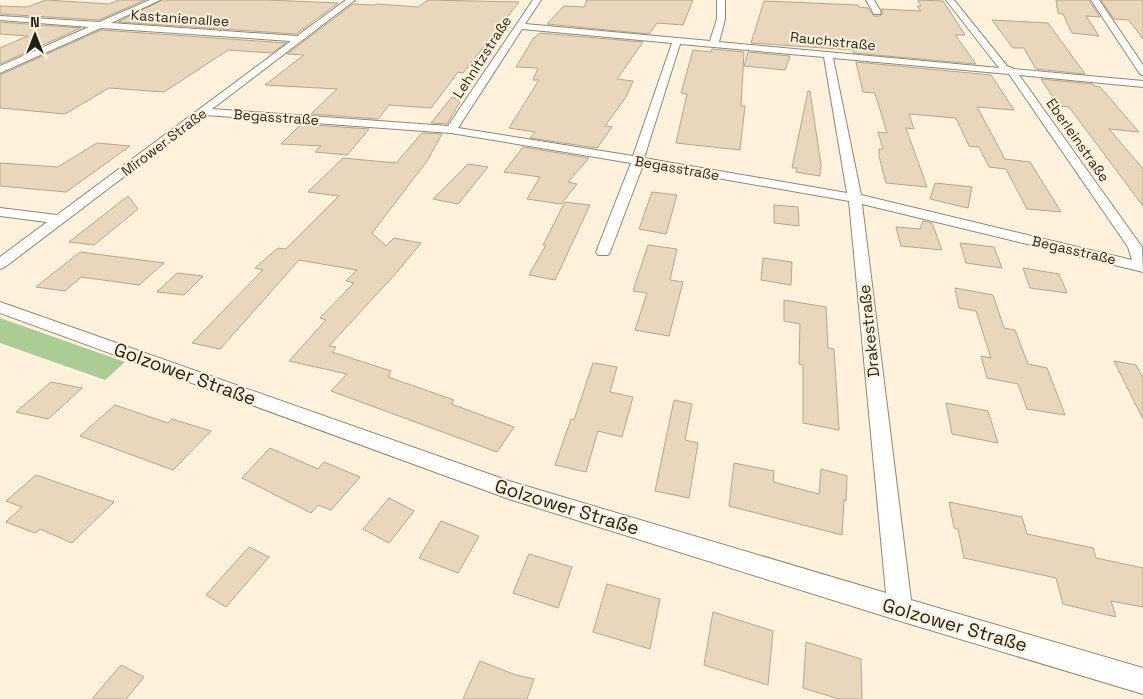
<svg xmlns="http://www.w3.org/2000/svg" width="1143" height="699" viewBox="0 0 1143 699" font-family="'Space Grotesk',sans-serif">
<rect width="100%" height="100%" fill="#fff1db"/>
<!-- green -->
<path fill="#aacc95" d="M0,318L125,362L105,380L0,343Z"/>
<!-- building -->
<path fill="#e8d7bc" stroke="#b5a58b" d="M46,0L109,4L119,0H145L99,20L0,14V6L27,7Z
M162,0H267L338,3L296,34L118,22Z
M428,0L519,2L463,73L458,72L431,108L389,105L378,119L311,114L337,89L265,85L304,55L287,54L353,4L374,5L377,4L418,7Z
M587,0H693L683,25L657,23L649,34L547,24L564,6L584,7Z
M918,0L943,1L965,35H955L976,64L853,53V50L751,43L764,1L858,5L859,7L868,8L874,16H880L883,13L881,9L921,11L917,6H921Z
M1056,0H1089L1100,17L1086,16L1099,36L1072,33L1063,14L1058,13Z
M1101,0H1143V39L1129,20L1114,19Z
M992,20L1048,23L1085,74L1036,69L1024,48H1013Z
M0,22L81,28L0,64V48L28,36L0,34Z
M101,30L286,43L272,53L228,50L164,92L109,88L65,114L0,108V75Z
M540,33L643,42L617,79L633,81L626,97L605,126L612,127L597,148L530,138L535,132L509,128L539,80H533L538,68L516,67L533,39Z
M712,49L744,52L741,106H745L740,150L676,143L687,94L681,93L693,50L711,52Z
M748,52L790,56L785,70L744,66Z
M856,62L991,75L1014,110L977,107L1005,159L1030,162L1061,212L1027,209L1006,169L989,167L979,147L969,146L956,118L909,114L914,129L906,128L927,187L886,183L879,156V149H883L878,132L887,133L875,93L863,92Z
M1041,79L1093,84L1094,86L1100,87L1139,132L1109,129L1143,169V206L1069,107L1059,106Z
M808,91H810L821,165L820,176L796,172L797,168H792Z
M452,97L460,102L447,124L431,123Z
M301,124L369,129L347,155L315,152L321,146L281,144Z
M422,133L442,134L427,161L372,233L386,246L394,238L421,243L397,272L329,346L336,347L332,352L391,371L388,377L454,400L451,404L514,427L497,452L331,391L347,374L289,361L326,320L320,318L354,283L346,281L357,270L299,260L220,349L192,343L263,270L255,268L278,248L286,249L339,196L308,192L343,158L396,163Z
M97,143L130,146L66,192L0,186V163L58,167Z
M523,147L589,158L568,182L577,184L561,204L527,199L540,177L504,172Z
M468,164L488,167L458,204L433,199Z
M935,183L972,187L968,208L930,199Z
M652,192L677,195L666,234L639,229Z
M128,196L138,209L94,245L69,242Z
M565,202L590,205L555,280L529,275L546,245H543Z
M774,205L798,207L799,226L774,223Z
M923,221L932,223L942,250L901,246L896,227L920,229Z
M960,243L994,247L1002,268L966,263Z
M648,245L677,249L670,280L683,282L669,336L635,330L647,293L633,291Z
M80,252L164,263L139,285L81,277L65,291L36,287Z
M763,258L792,262L791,285L761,280Z
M1023,268L1059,274L1067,293L1030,288Z
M177,273L203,276L184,295L157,292Z
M955,288L993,295L1004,328L1015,330L1028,364L1047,368L1065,415L1027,409L1018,384L987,378L981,356L991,358L976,311L959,308Z
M784,300L826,307L828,348L834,349L839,430L803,423V365L799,364L800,324L784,321Z
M1114,361L1136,365L1143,378V419Z
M593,363L617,367L610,392L633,397L622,437L598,431L586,472L555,465L571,419L574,420Z
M51,382L82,388L48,419L16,412Z
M674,400L692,404L685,440L698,443L689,498L655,491Z
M946,403L988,411L998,443L952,434Z
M115,405L168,423L172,419L211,431L173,470L80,436Z
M270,448L318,469L324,462L360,477L331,510L318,505L311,513L242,478Z
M734,463L774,471L773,482L819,494L821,469L847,476L846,501L844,500L842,535L729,506Z
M36,475L114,502L72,543L40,529L35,533L6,522L22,507L6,501Z
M389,498L414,511L389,543L363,529Z
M949,502L1022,517L1027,534L1093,548L1096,558L1143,568V607L1111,601L1116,617L1063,604L1056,578L964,558L958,529L954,528Z
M441,521L479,536L458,573L419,558Z
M249,547L269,557L226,607L206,595Z
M529,554L572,567L558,608L513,593Z
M607,584L660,599L650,649L593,632Z
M713,612L773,631L768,685L704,665Z
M806,642L861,659L862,699H839L803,688Z
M480,661L516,675L534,679L527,699H463Z
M121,665L144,677L126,699H92Z"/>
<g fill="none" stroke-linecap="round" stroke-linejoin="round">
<!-- street casing -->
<g stroke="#94856c" stroke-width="2">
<path id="street" d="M150,0H160L111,23L297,36L346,0H355L212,109L448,126L533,0H541L525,24L710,41L717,19V0H725V19L719,42L999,68L946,0H954L1007,66L1014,69L1143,81V87L1019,75L1142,247L1143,272L862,204L911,600L1143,668V694L900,621L509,499L0,313V302L509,481L886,593L849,201L643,165L610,252L608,255H598L596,252L631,163L451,133L205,115L5,267L0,269V257L47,222L0,216V208L57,215L291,41L101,28L0,73V66L89,27L0,20V16L99,22ZM522,29L672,43L633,156L458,128ZM680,44L824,57L847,193L644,158ZM833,58L1009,74L1128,247L1132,260L861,195Z
M866,0H874L881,12L880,14H874Z
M1091,0H1099L1143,65V75L1140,74Z"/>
</g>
<!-- street -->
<use href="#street" fill="#fff" fill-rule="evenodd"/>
</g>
<g text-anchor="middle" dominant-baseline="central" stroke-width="4" stroke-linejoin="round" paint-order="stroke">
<!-- far-street labels -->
<g font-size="14" fill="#251f15" stroke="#fff1db">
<text transform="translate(180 18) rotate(4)">Kastanienallee</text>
<text transform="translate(833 41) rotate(6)">Rauchstraße</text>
<text transform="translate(482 57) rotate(-57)">Lehnitzstraße</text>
<text transform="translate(276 117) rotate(4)">Begasstraße</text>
<text transform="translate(1078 140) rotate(55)">Eberleinstraße</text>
<text transform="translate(164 142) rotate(-37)">Mirower Straße</text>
<text transform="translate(677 168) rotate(10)">Begasstraße</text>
<text transform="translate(1074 250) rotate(13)">Begasstraße</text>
</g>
<!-- street labels -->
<g font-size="16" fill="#251f15" stroke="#fff1db">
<text transform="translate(869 331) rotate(-96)">Drakestraße</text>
</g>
<!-- near-street labels -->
<g font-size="19" fill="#251f15" stroke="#fff1db">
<text transform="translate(185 374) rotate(20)">Golzower Straße</text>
<text transform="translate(567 507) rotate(17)">Golzower Straße</text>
<text transform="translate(955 625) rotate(16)">Golzower Straße</text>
</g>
</g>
<!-- north arrow -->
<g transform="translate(35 35)" stroke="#fff1db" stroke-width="4" paint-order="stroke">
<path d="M0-4L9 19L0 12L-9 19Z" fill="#251f15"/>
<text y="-8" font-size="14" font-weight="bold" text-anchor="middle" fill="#251f15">N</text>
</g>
</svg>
